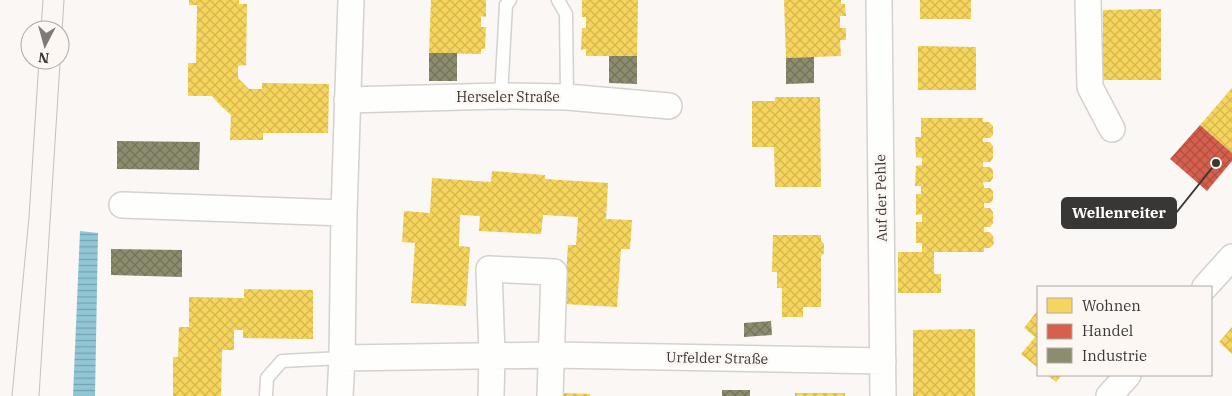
<svg xmlns="http://www.w3.org/2000/svg" width="1232" height="396" viewBox="0 0 1232 396" font-family="'IBM Plex Serif',serif">
<defs>
<pattern id="water-rules" width="6" height="5" patternUnits="userSpaceOnUse" patternTransform="scale(1.25)"><rect width="6" height="5" fill="#91c6d5"/><path d="M0 2.5h6" fill="none" stroke="#77a2ae"/></pattern>
<pattern id="homes-cross-hatch" width="8" height="8" patternUnits="userSpaceOnUse" patternTransform="scale(1.25)"><rect width="8" height="8" fill="#f6d55c"/><path d="M0 0l8 8M0 8l8-8" fill="none" stroke="#d4b751"/></pattern>
<pattern id="shops-cross-hatch" width="8" height="8" patternUnits="userSpaceOnUse" patternTransform="scale(1.25)"><rect width="8" height="8" fill="#d6604d"/><path d="M0 0l8 8M0 8l8-8" fill="none" stroke="#af5041"/></pattern>
<pattern id="industry-cross-hatch" width="8" height="8" patternUnits="userSpaceOnUse" patternTransform="scale(1.25)"><rect width="8" height="8" fill="#8c8c6e"/><path d="M0 0l8 8M0 8l8-8" fill="none" stroke="#73735b"/></pattern>
</defs>
<rect width="100%" height="100%" fill="#faf7f4"/>
<!-- water -->
<path fill="url(#water-rules)" d="M80,231L98,233L95,396H73Z"/>
<!-- homes -->
<path fill="url(#homes-cross-hatch)" d="M189,0H239V4H247L246,65L238,66V78L249,89H262V83L329,84L328,133H263V140H230L231,115L221,106L212,96H188V63H196L197,5H189Z
M431,0H486V17L481,16V27H486L485,49H481V54L429,53Z
M582,0H638L637,56H586V49L581,50L582,28H586V17H582Z
M784,0H841V4H845L846,16H840V28H846V40H840L841,56L786,58Z
M920,0H971V19H920Z
M1161,9V80H1103V10Z
M918,46L976,47V90H918Z
M1232,88V153L1200,125Z
M775,97H820L821,187H775L774,147H752V101H775Z
M921,118H983V122H989L993,126V135L990,138H983V142H990L993,146V158L990,162H983V167H990L993,170V178L990,182H983L984,188H990L993,191V200L990,203H984V208H990L993,212V223L990,227H984V232H990L993,236L994,244L990,248H984V252H934V274H941V293H898V252H922V243H916V222H922V214L916,215V194H921V186H915L916,166L922,165V158L916,157L915,137H921Z
M492,171L545,175V179L608,183L606,219L632,220L630,249H621L617,307L564,304L568,245H576L578,217L543,215L541,234L479,231L480,216L460,215L459,246L470,247L466,306L411,303L415,243L402,242L404,211L430,213L432,178L491,182Z
M773,235H821V241L824,244V253L821,256V307H803V317H782V288H777V272H772Z
M244,289L313,290V339L243,338V330H234V350H222L221,396H173V357H178L179,327H189V297L244,298Z
M1038,310V368L1021,354L1035,337L1024,328Z
M1232,327V354L1219,342Z
M975,329V396H913V330Z
M1047,375H1062L1056,382Z
M562,393L590,394V396H562Z
M795,393H845V396H795Z"/>
<!-- shops -->
<path fill="url(#shops-cross-hatch)" d="M1200,125L1232,153V161L1207,191L1170,159Z"/>
<!-- industry -->
<path fill="url(#industry-cross-hatch)" d="M429,53H457V81H429Z
M609,56H637V84L609,83Z
M814,57V83L786,84V58Z
M117,141L200,142L199,170L117,169Z
M111,249L182,250V277L111,275Z
M771,321L772,335L744,337V323Z
M722,390H750V396H722Z"/>
<g fill="none" stroke-linecap="round" stroke-linejoin="round">
<!-- lane casing -->
<g stroke="#d4d1cf" stroke-width="15">
<path id="lane" d="M558,0L566,14L567,97
M501,96L506,5L510,0
M266,396L267,378L282,361L342,358"/>
</g>
<!-- street casing -->
<g stroke="#d4d1cf" stroke-width="28">
<path id="street" d="M879,0L883,396
M1088,0L1090,87L1112,129
M347,100L501,96L567,97L669,106
M122,205L344,213
M1205,287L1232,257
M342,358L344,213L351,0
M340,396L342,358L552,355L883,361
M491,396L492,355L489,269L554,272L550,396
M1109,396L1128,375"/>
</g>
<!-- lane -->
<use href="#lane" stroke="#fefefd" stroke-width="12"/>
<!-- street -->
<use href="#street" stroke="#fefefd" stroke-width="25"/>
<!-- tram -->
<path stroke="#c3c2c2" stroke-width="1" d="M41,30L43,0
M12,396L29,217L39,60
M39,396L64,0"/>
</g>
<g text-anchor="middle" dominant-baseline="central" stroke-width="5" stroke-linejoin="round" paint-order="stroke">
<!-- street labels -->
<g font-size="14" fill="#393735" stroke="#fcf7f2">
<text x="508" y="97">Herseler Straße</text>
<text transform="translate(881 198) rotate(-91)">Auf der Pehle</text>
<text transform="translate(717 358) rotate(1)">Urfelder Straße</text>
</g>
</g>
<!-- callouts -->
<path fill="none" stroke="#393735" stroke-width="2" d="M1216 163L1176 213"/>
<circle fill="#393735" stroke="#fcf7f2" stroke-width="2" cx="1216" cy="163" r="5"/>
<rect fill="#393735" stroke="#393735" stroke-width="2" x="1062" y="198" width="114" height="30" rx="5"/>
<g font-size="15" text-anchor="middle" font-weight="bold" fill="#fff">
<text x="1119" y="218">Wellenreiter</text>
</g>
<!-- legend -->
<rect x="1037" y="286" width="175" height="90" fill="#fcf7f2" stroke="#aeaaa6"/>
<rect x="1047" y="298" width="25" height="15" fill="#f6d55c" stroke="#aeaaa6"/>
<text x="1082" y="311" font-size="15" fill="#393735">Wohnen</text>
<rect x="1047" y="324" width="25" height="15" fill="#d6604d" stroke="#aeaaa6"/>
<text x="1082" y="336" font-size="15" fill="#393735">Handel</text>
<rect x="1047" y="348" width="25" height="15" fill="#8c8c6e" stroke="#aeaaa6"/>
<text x="1082" y="361" font-size="15" fill="#393735">Industrie</text>
<!-- north arrow -->
<g transform="translate(45 45) rotate(186)"><circle r="24" fill="#fcf7f2" stroke="#aeaaa6"/>
<path d="M0-4L9 19L0 12L-9 19Z" fill="#7d7a78"/>
<text y="-8" font-size="14" font-weight="bold" text-anchor="middle" fill="#393735">N</text>
</g>
</svg>
